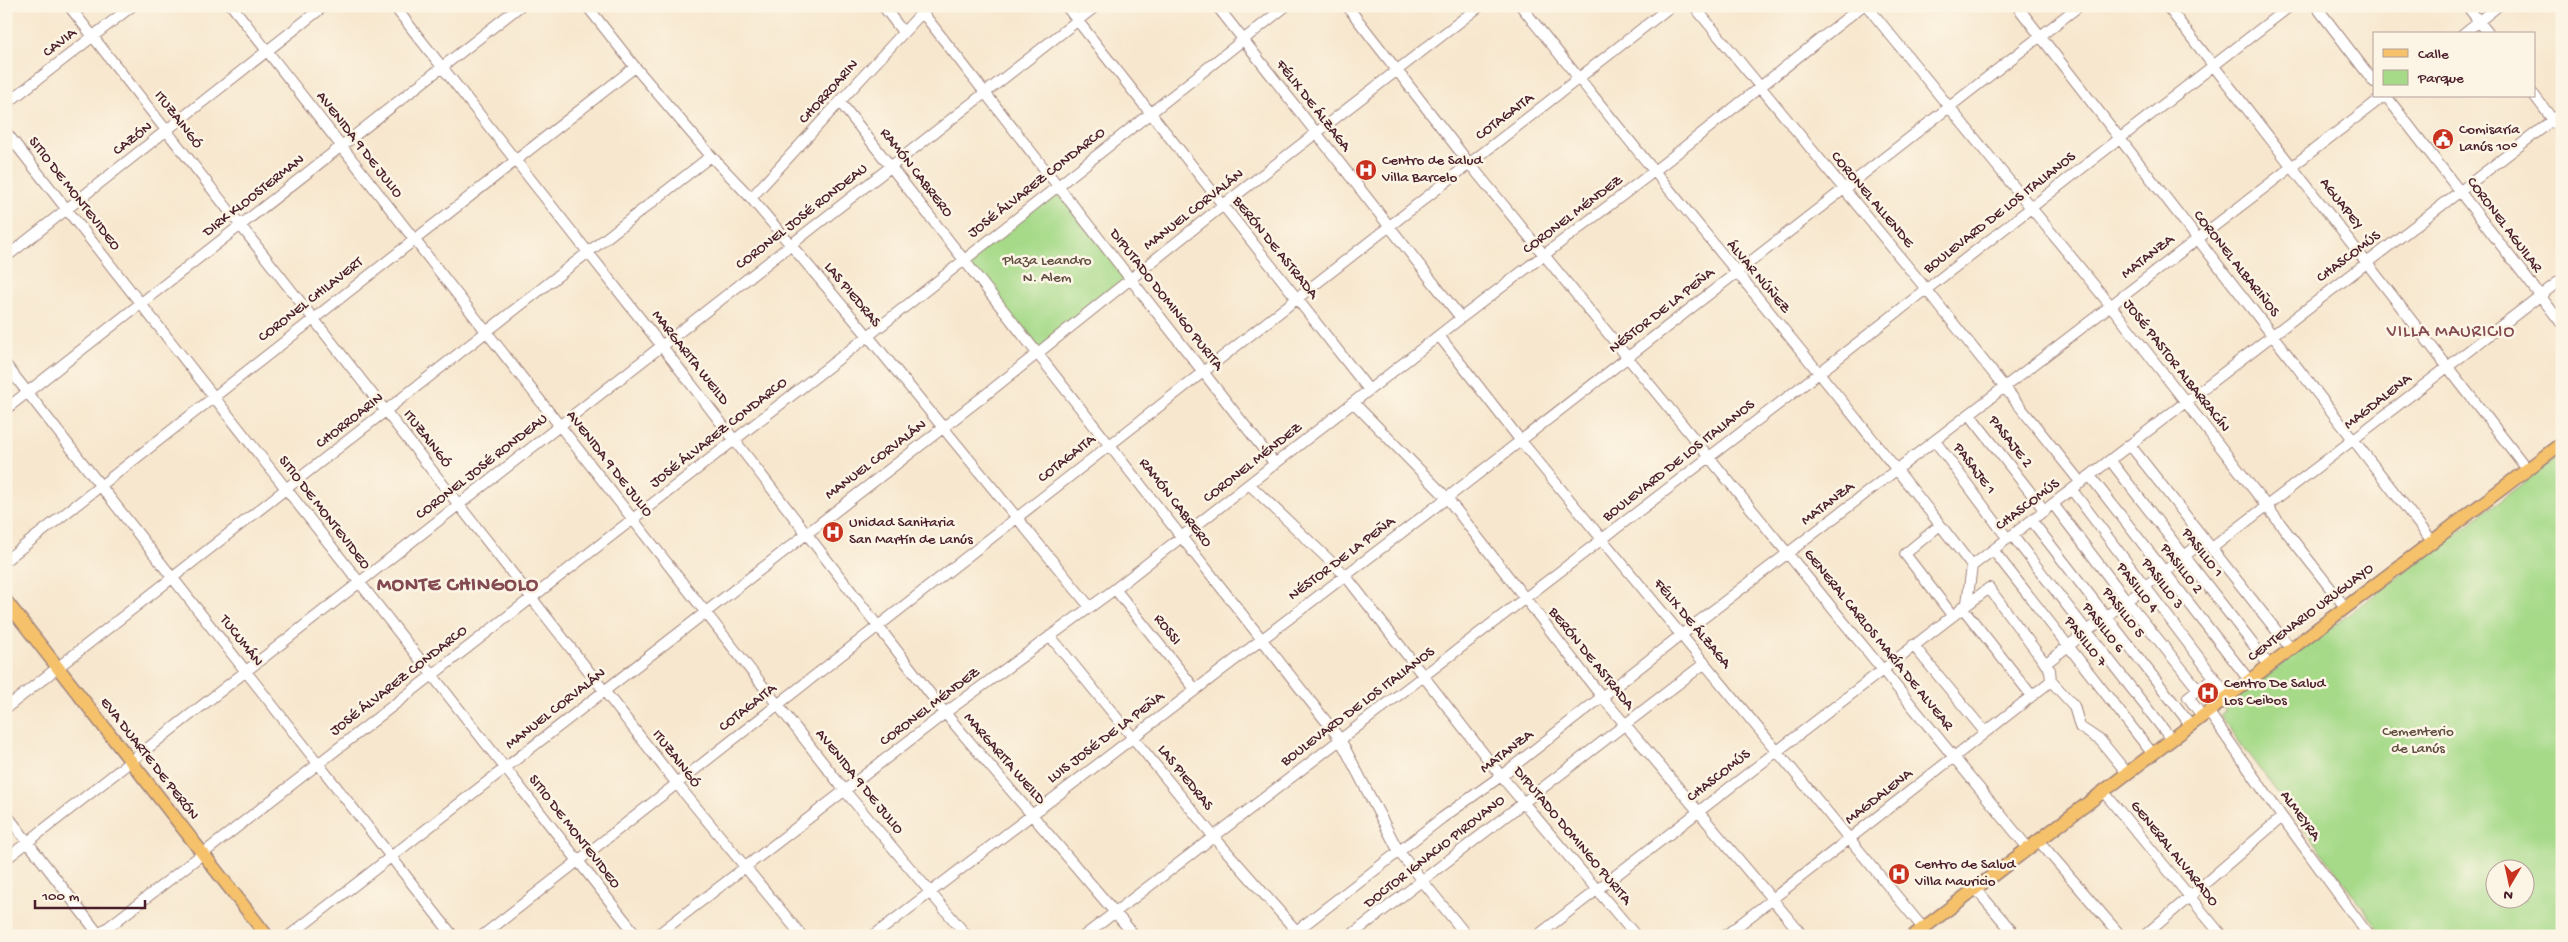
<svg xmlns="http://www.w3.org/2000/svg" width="2568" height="942" viewBox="0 0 2568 942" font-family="'Gochi Hand',sans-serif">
<rect width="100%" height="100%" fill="#fcf5e5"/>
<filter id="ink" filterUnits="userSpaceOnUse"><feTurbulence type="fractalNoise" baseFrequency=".02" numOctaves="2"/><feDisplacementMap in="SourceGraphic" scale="10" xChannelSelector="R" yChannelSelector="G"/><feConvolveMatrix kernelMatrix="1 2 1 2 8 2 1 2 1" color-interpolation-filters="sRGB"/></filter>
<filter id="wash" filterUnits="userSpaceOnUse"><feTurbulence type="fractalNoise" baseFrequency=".0096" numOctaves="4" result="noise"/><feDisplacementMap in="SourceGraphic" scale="20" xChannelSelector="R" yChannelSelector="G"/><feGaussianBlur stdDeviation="1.12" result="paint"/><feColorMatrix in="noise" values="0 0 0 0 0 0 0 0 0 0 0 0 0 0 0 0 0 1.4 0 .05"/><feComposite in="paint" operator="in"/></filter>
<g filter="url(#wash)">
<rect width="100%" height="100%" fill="#f7e7ce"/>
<!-- green -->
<path fill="#a6da89" stroke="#787c5a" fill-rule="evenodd" d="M1058,187L1130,279L1037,353L964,259Z
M2562,454V936H2384L2220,716L2225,712L2224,708ZM2496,870H2526V900H2496Z"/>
</g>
<g filter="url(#ink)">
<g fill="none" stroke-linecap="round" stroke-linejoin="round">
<!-- minor casing -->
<g stroke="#a0837c" stroke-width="12">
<path id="minor" d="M69,6L677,784L802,936
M232,6L845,791L967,936
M394,6L661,345L945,713L1135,936
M587,6L635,67L711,156L751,198L868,336L1090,607
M883,6L903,32
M1066,6L1369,390
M1217,6L1461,318
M1347,6L1469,163L2028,848
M1521,6C1670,194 1826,376 1972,566
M1694,6L1926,289L2081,483
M1867,6L2111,306L2345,607
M2017,6L2432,541
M2167,6L2527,469
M2316,6L2374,82
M2467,6L2489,34
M922,12L1275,464
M2463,34L2498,6
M2534,95L2562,132
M2386,96L2562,324
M840,102L1340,739L1399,852L1467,936
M6,104L132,6
M6,132L637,936
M751,198L928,6
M6,257L324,6
M1440,337L1521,441L1923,928
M6,365L453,936
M1354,403L1447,498L1602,697L1803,936
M6,409L520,6
M1970,415L2045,511
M1935,441L2008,539
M2130,445L2291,649
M2110,460L2269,665
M2090,476L2249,680
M1250,485L1345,575L1501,776L1636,936
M2072,490L2228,696
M2053,504L2127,601L2198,689
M2032,521L2190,724
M1940,525L1905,554L1952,615
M2012,535L2171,739
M2212,548L2562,279
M1993,550L2152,753
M6,560L635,67
M1115,589L1195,689
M1967,603L1972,566L2562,113
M1962,607L2032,696
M1050,636L1214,837L1300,935
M1913,645L1985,732
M2045,664L2205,540
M6,708L711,156
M2208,711L2282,817L2369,936
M2202,716L2188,697L2214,677
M2103,791L2222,936
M6,814L100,936
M2038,840L2121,936
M6,859L1096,6
M1975,888L2016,936
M97,936L868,336L1286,6
M289,936L989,392L1222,206L1480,6
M482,936L1671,6
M656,936L945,713L1115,589L1461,318L1653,172L1862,6
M873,936L1447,498L2079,6
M1084,936L1819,373L2290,6
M1290,936L1442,818L1501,776L1681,635L2384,96
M1350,936L1705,663
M1537,936L1989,588L2050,670L2051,681L2074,706L2080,727L2101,741L2127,773
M1725,936L2051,681
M2144,936L2282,817"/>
</g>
<!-- major casing -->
<g stroke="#a0837c" stroke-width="15">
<path id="major" d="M6,601L267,936
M1913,936L2562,443"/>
</g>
<!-- minor -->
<use href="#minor" stroke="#fff" stroke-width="10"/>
<!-- major -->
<use href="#major" stroke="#f5c16b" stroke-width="12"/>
</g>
</g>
<!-- icons -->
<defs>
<g id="civic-disc" transform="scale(1.125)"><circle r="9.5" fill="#c8321e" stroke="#fcf5e5"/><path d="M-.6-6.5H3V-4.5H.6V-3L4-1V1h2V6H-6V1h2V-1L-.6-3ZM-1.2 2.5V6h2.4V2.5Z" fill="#fff"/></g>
<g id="hospital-disc" transform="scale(1.125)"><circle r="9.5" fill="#c8321e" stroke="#fcf5e5"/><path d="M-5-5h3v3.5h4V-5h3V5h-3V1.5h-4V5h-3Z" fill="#fff"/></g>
</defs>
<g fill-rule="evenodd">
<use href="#civic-disc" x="2443" y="139"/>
<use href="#hospital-disc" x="1366" y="170"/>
<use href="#hospital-disc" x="833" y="532"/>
<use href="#hospital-disc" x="2208" y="693"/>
<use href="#hospital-disc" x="1899" y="874"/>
</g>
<g text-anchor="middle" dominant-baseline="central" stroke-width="5" stroke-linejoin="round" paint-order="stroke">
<!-- street labels -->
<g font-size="15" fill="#4a1f2b" stroke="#fcf5e5">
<text transform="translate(60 43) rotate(-38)">CAVIA</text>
<text transform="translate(829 92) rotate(-48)">CHORROARIN</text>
<text transform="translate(1313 106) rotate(52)">FÉLIX DE ÁLZAGA</text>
<text transform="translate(1505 117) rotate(-37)">COTAGAITA</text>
<text transform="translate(178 120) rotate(52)">ITUZAINGÓ</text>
<text transform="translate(133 139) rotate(-38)">CAZÓN</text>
<text transform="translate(359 145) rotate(52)">AVENIDA 9 DE JULIO</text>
<text transform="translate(916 173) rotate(52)">RAMÓN CABRERO</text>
<text transform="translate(1037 183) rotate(-38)">JOSÉ ÁLVAREZ CONDARCO</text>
<text transform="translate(74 194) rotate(52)">SITIO DE MONTEVIDEO</text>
<text transform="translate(254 196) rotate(-38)">DIRK KLOOSTERMAN</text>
<text transform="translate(1872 200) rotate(50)">CORONEL ALLENDE</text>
<text transform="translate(2341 204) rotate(52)">AGUAPEY</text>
<text transform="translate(1194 210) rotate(-38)">MANUEL CORVALÁN</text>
<text transform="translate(2000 213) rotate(-38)">BOULEVARD DE LOS ITALIANOS</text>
<text transform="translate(1573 215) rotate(-37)">CORONEL MÉNDEZ</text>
<text transform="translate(802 217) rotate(-38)">CORONEL JOSÉ RONDEAU</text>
<text transform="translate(2504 225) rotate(53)">CORONEL AGUILAR</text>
<text transform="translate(1275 248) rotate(51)">BERÓN DE ASTRADA</text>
<text transform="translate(2148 257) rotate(-38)">MATANZA</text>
<text transform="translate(2349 257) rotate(-37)">CHASCOMÚS</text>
<text transform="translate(2236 264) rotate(52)">CORONEL ALBARIÑOS</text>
<text transform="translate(1758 277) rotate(50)">ÁLVAR NÚÑEZ</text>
<text transform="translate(852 295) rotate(50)">LAS PIEDRAS</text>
<text transform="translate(311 300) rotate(-38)">CORONEL CHILAVERT</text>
<text transform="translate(1166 300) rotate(52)">DIPUTADO DOMINGO PURITA</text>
<text transform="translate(1662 311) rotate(-38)">NÉSTOR DE LA PEÑA</text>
<text transform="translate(690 358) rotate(52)">MARGARITA WEILD</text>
<text transform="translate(2176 366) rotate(52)">JOSÉ PASTOR ALBARRACÍN</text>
<text transform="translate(2378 402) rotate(-38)">MAGDALENA</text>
<text transform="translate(350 421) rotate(-38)">CHORROARIN</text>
<text transform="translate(719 433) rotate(-38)">JOSÉ ÁLVAREZ CONDARCO</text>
<text transform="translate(427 439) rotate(52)">ITUZAINGÓ</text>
<text transform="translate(2010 442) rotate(52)">PASAJE 2</text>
<text transform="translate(1067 459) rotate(-38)">COTAGAITA</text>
<text transform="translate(876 460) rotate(-37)">MANUEL CORVALÁN</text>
<text transform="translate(1679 461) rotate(-38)">BOULEVARD DE LOS ITALIANOS</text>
<text transform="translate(1253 463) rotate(-38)">CORONEL MÉNDEZ</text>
<text transform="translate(609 464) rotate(52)">AVENIDA 9 DE JULIO</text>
<text transform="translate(482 467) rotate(-38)">CORONEL JOSÉ RONDEAU</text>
<text transform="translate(1974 469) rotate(53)">PASAJE 1</text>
<text transform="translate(1175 503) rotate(52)">RAMÓN CABRERO</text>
<text transform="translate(1828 504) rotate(-37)">MATANZA</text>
<text transform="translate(2028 505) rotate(-37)">CHASCOMÚS</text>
<text transform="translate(324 513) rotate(52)">SITIO DE MONTEVIDEO</text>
<text transform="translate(2202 553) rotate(52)">PASILLO 1</text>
<text transform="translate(1342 559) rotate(-37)">NÉSTOR DE LA PEÑA</text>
<text transform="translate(2181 569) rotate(52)">PASILLO 2</text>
<text transform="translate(2162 584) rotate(53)">PASILLO 3</text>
<text transform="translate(2137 588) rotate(52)">PASILLO 4</text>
<text transform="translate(2123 613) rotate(52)">PASILLO 5</text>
<text transform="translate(2311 613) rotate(-37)">CENTENARIO URUGUAYO</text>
<text transform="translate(1692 624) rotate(50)">FÉLIX DE ÁLZAGA</text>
<text transform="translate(2103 628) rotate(52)">PASILLO 6</text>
<text transform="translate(1167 630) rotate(52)">ROSSI</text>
<text transform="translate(1878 640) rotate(51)">GENERAL CARLOS MARÍA DE ALVEAR</text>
<text transform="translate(241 641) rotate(52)">TUCUMÁN</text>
<text transform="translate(2085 642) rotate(52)">PASILLO 7</text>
<text transform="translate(1591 659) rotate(51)">BERÓN DE ASTRADA</text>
<text transform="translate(399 681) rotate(-38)">JOSÉ ÁLVAREZ CONDARCO</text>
<text transform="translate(930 707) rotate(-37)">CORONEL MÉNDEZ</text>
<text transform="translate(1358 707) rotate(-37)">BOULEVARD DE LOS ITALIANOS</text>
<text transform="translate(748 708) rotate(-38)">COTAGAITA</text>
<text transform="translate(556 709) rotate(-38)">MANUEL CORVALÁN</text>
<text transform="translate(1106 738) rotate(-37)">LUIS JOSÉ DE LA PEÑA</text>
<text transform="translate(1507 752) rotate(-37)">MATANZA</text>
<text transform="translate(149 759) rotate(52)">EVA DUARTE DE PERÓN</text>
<text transform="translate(676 759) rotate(52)">ITUZAINGÓ</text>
<text transform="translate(1004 759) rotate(49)">MARGARITA WEILD</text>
<text transform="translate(1719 776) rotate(-38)">CHASCOMÚS</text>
<text transform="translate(1185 778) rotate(51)">LAS PIEDRAS</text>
<text transform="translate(859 782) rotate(51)">AVENIDA 9 DE JULIO</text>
<text transform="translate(1879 797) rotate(-38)">MAGDALENA</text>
<text transform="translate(2300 816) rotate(54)">ALMEYRA</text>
<text transform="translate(574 832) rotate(52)">SITIO DE MONTEVIDEO</text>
<text transform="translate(1572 836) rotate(50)">DIPUTADO DOMINGO PURITA</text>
<text transform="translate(1435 852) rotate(-38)">DOCTOR IGNACIO PIROVANO</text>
<text transform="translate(2174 854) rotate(51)">GENERAL ALVARADO</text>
</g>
<!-- poi labels -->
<g font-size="15" fill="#4a1f2b" stroke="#fcf5e5" text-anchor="start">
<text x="2459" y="130">Comisaría<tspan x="2459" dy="17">Lanús 10°</tspan></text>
<text x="1382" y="161">Centro de Salud<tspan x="1382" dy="17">Villa Barcelo</tspan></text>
<text x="849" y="523">Unidad Sanitaria<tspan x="849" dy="17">San Martín de Lanús</tspan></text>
<text x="2224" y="684">Centro De Salud<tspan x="2224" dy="17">Los Ceibos</tspan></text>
<text x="1915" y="865">Centro de Salud<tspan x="1915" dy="17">Villa Mauricio</tspan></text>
</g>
<!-- park labels -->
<g font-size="15" fill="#614e42" stroke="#fcf5e5">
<text x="1047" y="261">Plaza Leandro<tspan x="1047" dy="17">N. Alem</tspan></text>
<text x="2418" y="732">Cementerio<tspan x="2418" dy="17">de Lanús</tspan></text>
</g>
<!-- quarter labels -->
<g font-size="18" letter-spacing="1" fill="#844a52" stroke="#fcf5e5">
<text x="2451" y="332">VILLA MAURICIO</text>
</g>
<!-- district labels -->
<g font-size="20" font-weight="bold" letter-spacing="1" fill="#844a52" stroke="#fcf5e5">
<text x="458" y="586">MONTE CHINGOLO</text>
</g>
</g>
<!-- margin -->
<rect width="2568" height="942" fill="none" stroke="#fcf5e5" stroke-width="25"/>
<!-- legend -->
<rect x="2373" y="32" width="162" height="65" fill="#fcf5e5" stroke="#b59f9b"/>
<rect x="2383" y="49" width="25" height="8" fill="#f5c16b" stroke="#b59f9b"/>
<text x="2418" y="58" font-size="15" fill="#4a1f2b">Calle</text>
<rect x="2383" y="70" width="25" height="15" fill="#a6da89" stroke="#b59f9b"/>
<text x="2418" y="82" font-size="15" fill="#4a1f2b">Parque</text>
<!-- north arrow -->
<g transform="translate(2510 884) rotate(189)"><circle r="24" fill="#fcf5e5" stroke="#b59f9b"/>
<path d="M0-4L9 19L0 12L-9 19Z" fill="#c8321e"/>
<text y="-8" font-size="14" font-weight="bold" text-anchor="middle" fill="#4a1f2b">N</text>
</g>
<!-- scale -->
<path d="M35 900v8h110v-8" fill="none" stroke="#4a1f2b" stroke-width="2.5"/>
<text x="42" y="900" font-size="15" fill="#4a1f2b" stroke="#fcf5e5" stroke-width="4" paint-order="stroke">100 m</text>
</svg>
